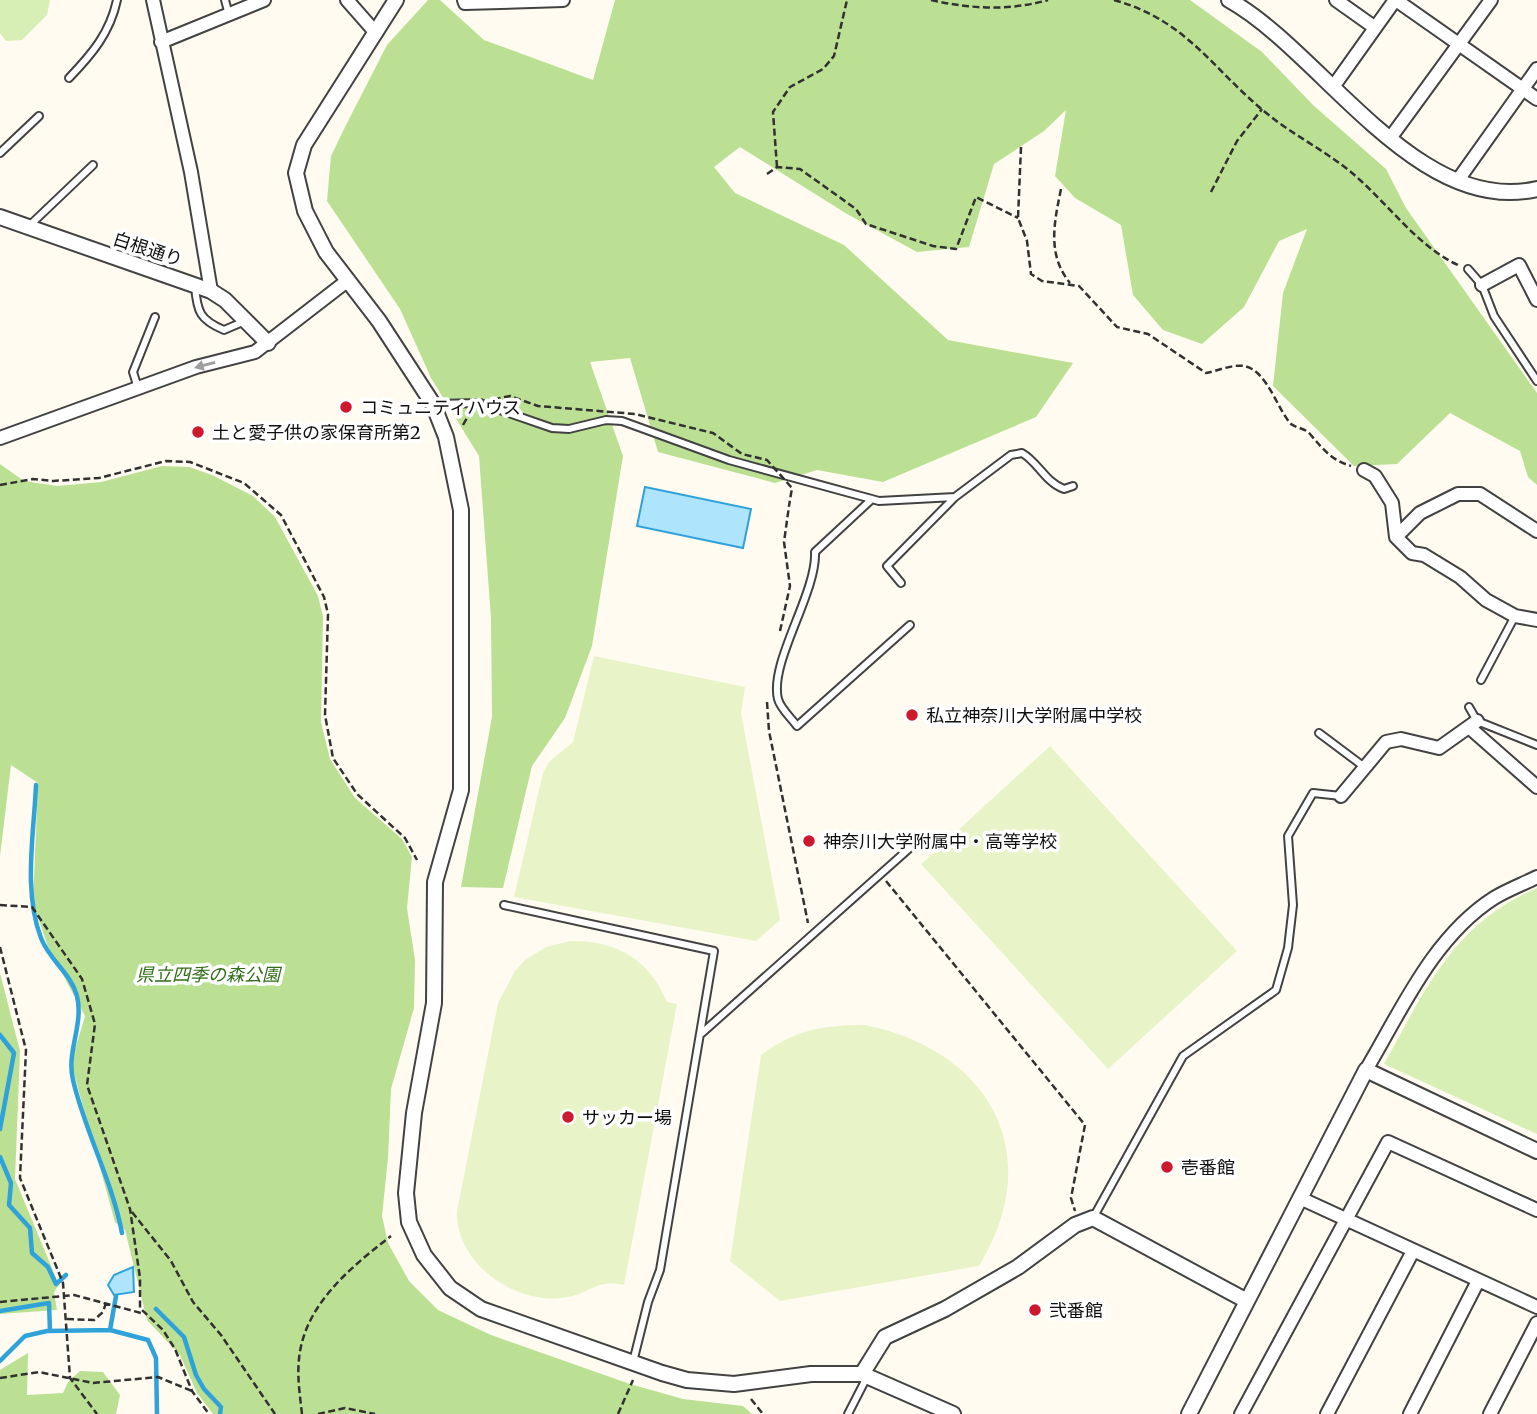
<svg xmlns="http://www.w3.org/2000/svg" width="1537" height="1414" viewBox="0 0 1537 1414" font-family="Merriweather,'Noto Sans JP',serif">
<rect width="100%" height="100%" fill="#fffbf0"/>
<!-- green -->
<path fill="#d7eeb5" d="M0,0H50L47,15L22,40L6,41L0,33Z
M1537,888V1134L1384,1064C1426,989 1453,924 1537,888Z"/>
<!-- forest -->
<path fill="#bbe093" d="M428,0H440L484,40L593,80L615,0H1190L1262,52L1313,105L1386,169L1406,208L1537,393V485L1528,477L1520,451L1450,413L1397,464L1354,466L1273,386L1283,293L1307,229L1279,241L1244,307L1202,344L1163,330L1133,295L1121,225L1075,198L1055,176L1066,110L1044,131L994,164L969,247L917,252L847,214L740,147L714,167L735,193L844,245L948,340L1073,363L1036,417L883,482L817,470L775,483L658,452L630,358L590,362L623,456L592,646L565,718L532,766L503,888L461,887L492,717L491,618L479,456L431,378L400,309L327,201L331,156L346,125L387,45Z
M0,464L24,481L57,486L101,482L162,466L189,467L212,475L253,496L275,517L318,596L323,617L321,722L330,759L355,798L402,839L412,857L407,908L415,960L414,1008L391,1089L388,1158L382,1216L388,1243L409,1281L438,1310L491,1335L630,1384L683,1399L743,1406L752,1414H213L197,1393L180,1355L147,1320L125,1230L115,1222L71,1063L85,1016L48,947L33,902L38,783L11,765L0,856Z
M0,973L20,1051L15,1179L59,1285L54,1292L57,1310L0,1314Z
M28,1353L27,1395L63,1393L68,1382L80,1371L103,1372L120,1395L116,1414H0V1370Z"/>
<!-- pitch -->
<path fill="#e8f4c8" d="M594,656L745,687L741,713L780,920L756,941L514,897L543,773L549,762L573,742Z
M1050,746L1237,951L1108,1069L921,864Z
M570,941C616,940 649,959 667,1002L677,1004L624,1285C596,1279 593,1292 568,1297C516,1307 455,1263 457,1211L498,1003L515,971L525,960L546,947Z
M865,1025C989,1050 1048,1153 979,1266L780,1301L730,1261L761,1055C794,1030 824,1025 865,1025Z"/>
<!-- water -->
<path fill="#afe5fc" stroke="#2fa2da" stroke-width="2" d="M645,487L751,509L743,548L637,526Z
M133,1267L134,1292L114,1295L108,1285L114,1275Z"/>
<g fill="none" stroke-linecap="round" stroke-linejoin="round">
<!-- stream -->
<path stroke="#2fa2da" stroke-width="4.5" d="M36,785C34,834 23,891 41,938C49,960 71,973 77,996C84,1025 66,1052 73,1080C85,1132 112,1180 122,1233
M0,1035L14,1053L0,1129
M0,1157L11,1183L9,1205L30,1228L32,1253L48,1267L56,1284L66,1275
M116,1296L110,1330L148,1340L156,1358L157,1414
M156,1309L184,1337L196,1375L204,1389L221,1407L220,1414
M0,1311L49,1303L50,1331
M0,1361L25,1336L47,1331L110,1330"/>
<!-- service casing -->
<g stroke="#424242" stroke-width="10">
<path id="service" d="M225,0L229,15
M69,78C92,54 110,33 117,0
M0,153L39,116
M29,226L93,165
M1468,269L1482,285L1494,316L1537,381
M195,286C197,312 200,320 224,330L245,321
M138,388L133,372L155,317
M435,404L480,403L552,428L569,429L606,420L622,421L729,460L879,501L955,497
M872,499L815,552C817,593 769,662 778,699C780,708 792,719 797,726L910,625
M901,583L887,566L955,497L1011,455L1022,453C1038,462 1046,483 1064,489L1073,486
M1481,680L1515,616
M1469,707L1477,721L1537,745
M1319,733L1363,766
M504,905L714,951L660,1270L648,1302L633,1362
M702,1033L921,838
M1093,1218L1183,1056L1276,990L1288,948L1293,905L1288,836L1313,793L1341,796
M848,1414L868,1375"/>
</g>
<!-- minor casing -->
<g stroke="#424242" stroke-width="16">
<path id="minor" d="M153,0L191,172L211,291
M347,0L376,33
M464,0L465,3L563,0
M1336,0L1374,27
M1396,0L1537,99
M161,42L264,0
M1333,87L1395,0
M1391,137L1491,0
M1458,180L1537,69
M1482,285L1519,265L1537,300
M0,438L196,367L255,352L347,281
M1364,470L1375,476L1392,503L1396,537L1412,553L1424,555L1460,577L1486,600L1515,616L1537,620
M1396,537L1420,513L1458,494H1480L1537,531
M1470,728L1537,787
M1341,796L1386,742L1401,739L1439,748L1477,721
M1366,1070C1401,1011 1433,937 1494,898C1507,890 1523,884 1537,877
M1302,1199L1537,1307
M1241,1414L1388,1142L1537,1210
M1327,1414L1413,1251
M1410,1414L1478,1281
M1490,1414L1537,1323"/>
</g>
<!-- tertiary casing -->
<g stroke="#424242" stroke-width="18">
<path id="tertiary" d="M396,0L304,145L296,173L305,211L326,252L379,321L433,404L446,437L461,510V790L435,882L434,1003L414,1113L406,1193L409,1222L424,1255L450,1288L481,1309L662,1373L687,1380L734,1384L811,1374H862L953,1414
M1229,0C1321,51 1417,217 1537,189
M0,217L211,291L225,300L268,343
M862,1374L885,1337L945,1309L1018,1267L1075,1225L1093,1218L1247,1301
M1189,1414L1366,1070L1537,1151"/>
</g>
<!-- path -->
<path stroke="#313131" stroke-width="2.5" stroke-dasharray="7 3.5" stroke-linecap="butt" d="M931,0C971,9 1009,11 1048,0
M1114,0C1189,21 1213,71 1270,116C1299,139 1332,154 1360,180C1393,210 1420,248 1460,266
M1021,147L1018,218L1027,241L1031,274L1042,281L1079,286L1117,327L1148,334L1206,373C1217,371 1233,364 1244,366C1267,370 1277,409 1291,424C1296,428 1305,428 1310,434C1323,449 1331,460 1351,466
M777,167L773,112L790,87L823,69L834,56L847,0
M767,174L777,167L800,169L856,209L866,224L933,246L956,249L976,197L1018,218
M1061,189C1054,223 1047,255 1070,283
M1211,192L1237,141L1262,109
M0,485L33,479L53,481L99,478L166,461L190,462L244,483L281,515L324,597L328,614L325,715L333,758L357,794L405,838L417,860
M780,631L790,586L784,542L789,506
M767,702L769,731L808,923
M886,881L1085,1125L1071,1198L1075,1211
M0,905L32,907L82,979L95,1024L87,1085L130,1209L140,1278V1308L163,1330L175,1349L192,1391L209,1414
M0,947L26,1050L20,1178L63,1283L70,1378L97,1414
M132,1212L171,1261L193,1302L221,1335L275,1414
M0,1302L74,1295L141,1313
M67,1319L94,1320L103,1312L106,1303
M0,1378L39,1372L93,1383L158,1377L192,1391
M751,1399L763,1414
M302,1414C300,1396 297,1377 299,1359C304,1305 351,1267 391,1236
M318,1414L345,1408L375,1414
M618,1414L633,1380"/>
<!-- service -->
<use href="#service" stroke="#fff" stroke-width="6"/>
<!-- minor -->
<use href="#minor" stroke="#fff" stroke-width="12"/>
<!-- tertiary -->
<use href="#tertiary" stroke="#fff" stroke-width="14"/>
<!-- path-bridge -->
<path stroke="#313131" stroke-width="2.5" stroke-dasharray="7 3.5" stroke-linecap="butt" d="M463,425L471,411L486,401L510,396L538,406L635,414L713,433L742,454L767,460L792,488L789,506"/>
</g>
<!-- one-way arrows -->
<defs><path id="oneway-solid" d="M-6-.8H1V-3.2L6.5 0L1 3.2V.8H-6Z" transform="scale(1.75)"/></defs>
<use fill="#9f9f9f" href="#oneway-solid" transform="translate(205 365) rotate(165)"/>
<!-- markers -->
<g fill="#cd192e" stroke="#fff" stroke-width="2.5">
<circle cx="346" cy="407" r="7"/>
<circle cx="198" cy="432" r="7"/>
<circle cx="912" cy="715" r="7"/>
<circle cx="809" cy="841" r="7"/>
<circle cx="568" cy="1117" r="7"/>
<circle cx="1167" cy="1167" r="7"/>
<circle cx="1035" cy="1310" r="7"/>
</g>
<g text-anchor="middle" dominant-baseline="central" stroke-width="7" stroke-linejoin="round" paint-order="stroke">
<!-- street labels -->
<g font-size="18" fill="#0f0f0f" stroke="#fff">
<text transform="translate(148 249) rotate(18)">白根通り</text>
</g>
<!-- poi labels -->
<g font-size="18" fill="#0f0f0f" stroke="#fff" text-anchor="start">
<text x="360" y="407">コミュニティハウス</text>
<text x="212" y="432">土と愛子供の家保育所第2</text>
<text x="926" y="715">私立神奈川大学附属中学校</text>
<text x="823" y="841">神奈川大学附属中・高等学校</text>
<text x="582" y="1117">サッカー場</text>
<text x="1181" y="1167">壱番館</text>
<text x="1049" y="1310">弐番館</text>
</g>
<!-- park labels -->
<g font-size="18" font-style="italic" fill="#306d18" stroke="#fff">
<text x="208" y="974">県立四季の森公園</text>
</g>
</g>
</svg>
